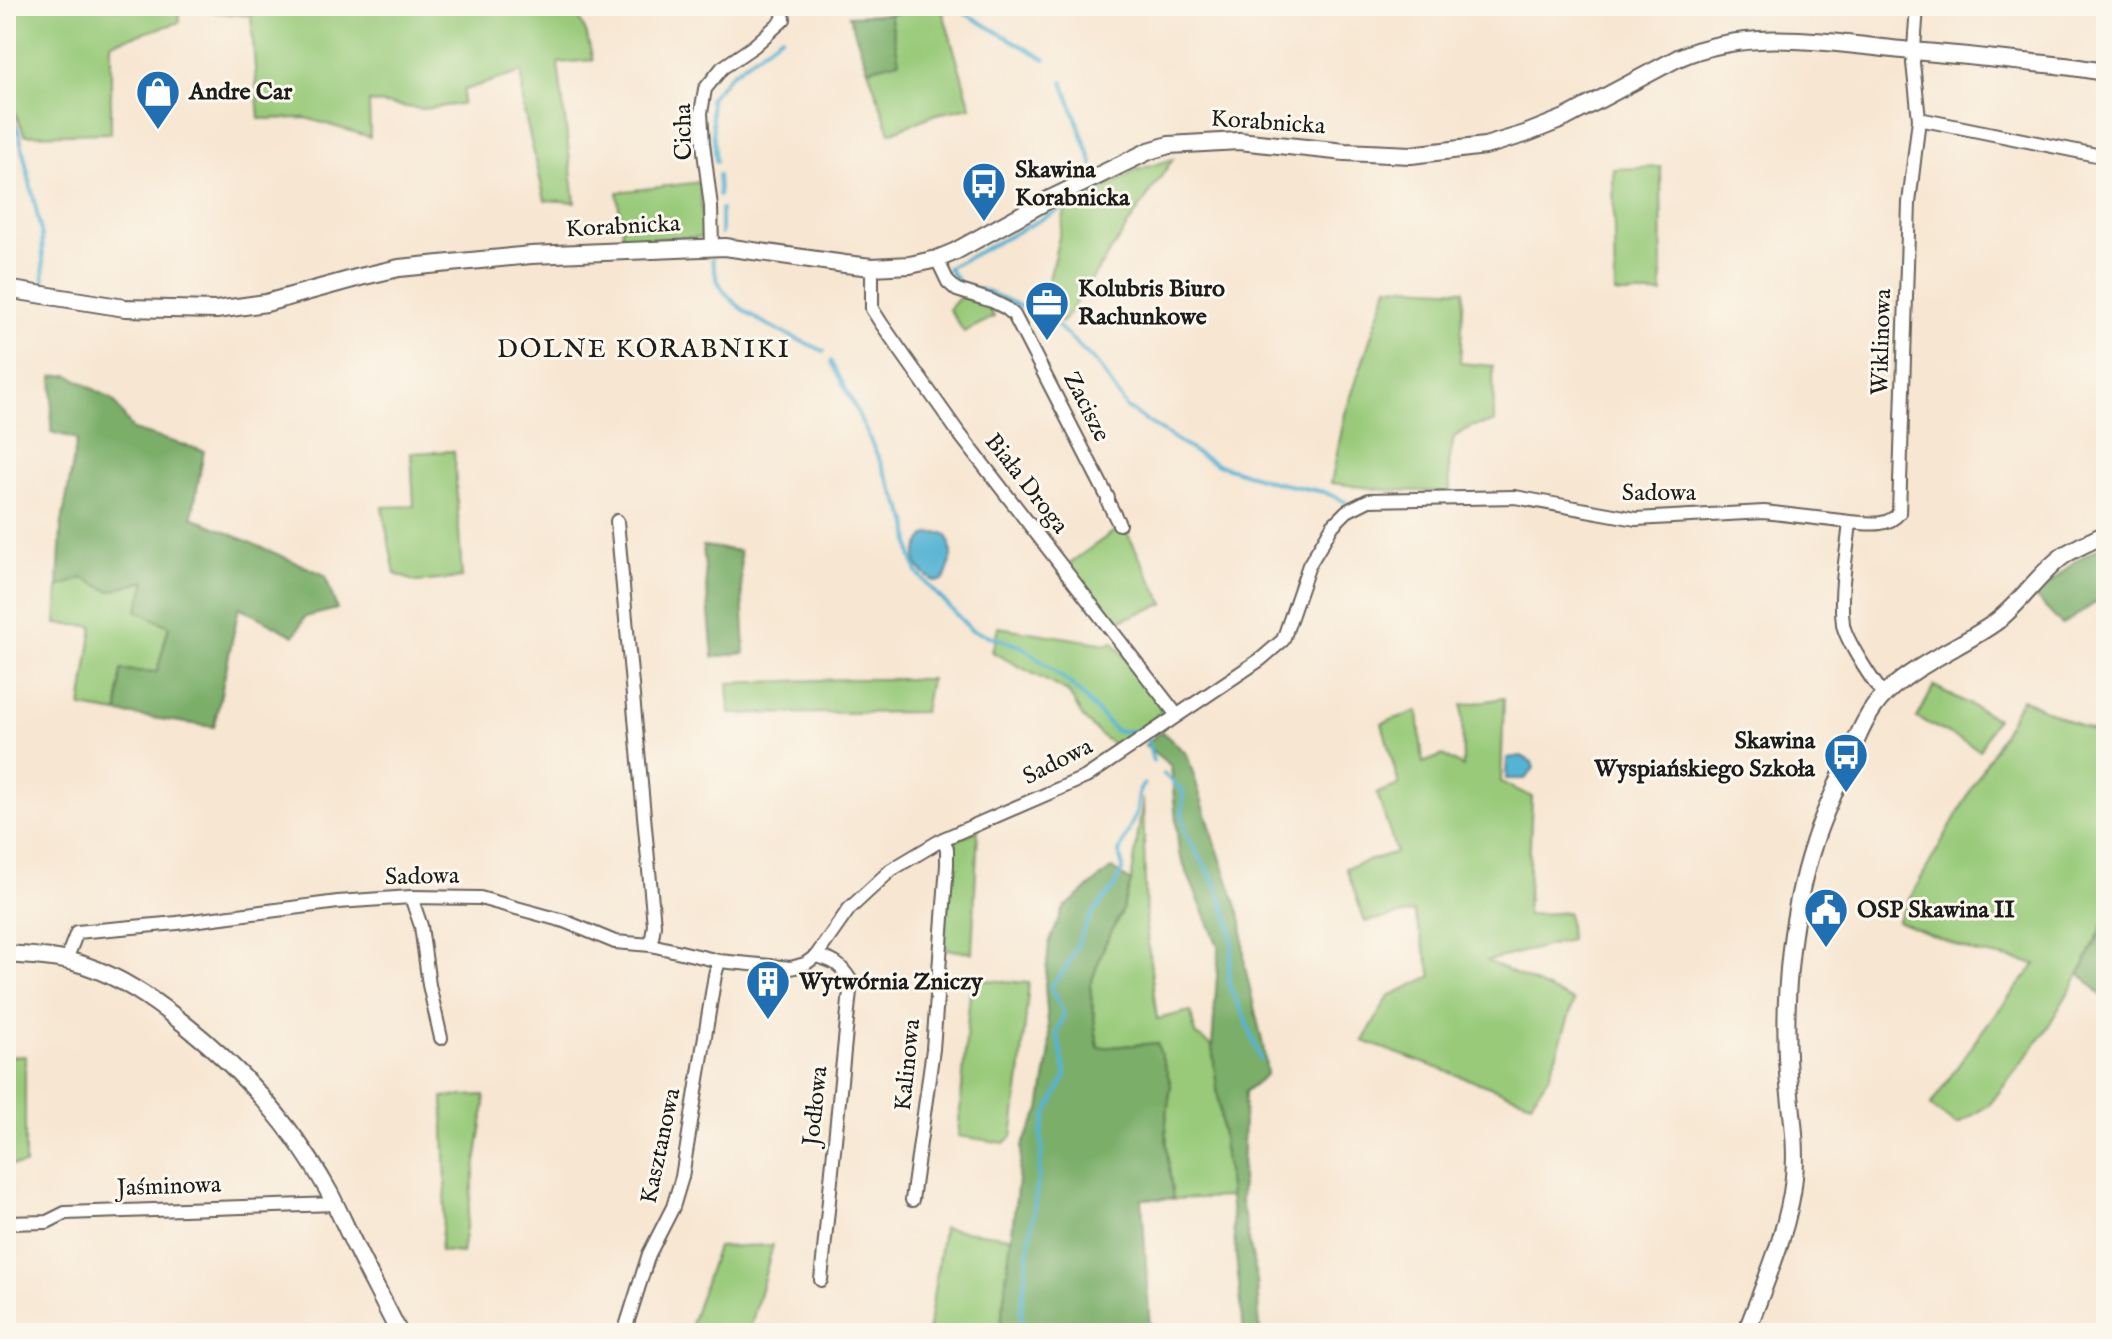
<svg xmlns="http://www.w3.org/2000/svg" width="2112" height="1339" viewBox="0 0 2112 1339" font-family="'IM FELL English',serif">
<rect width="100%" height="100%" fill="#fbf7ec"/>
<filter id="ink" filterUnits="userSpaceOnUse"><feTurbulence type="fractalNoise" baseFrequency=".0125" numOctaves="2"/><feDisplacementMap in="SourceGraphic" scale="16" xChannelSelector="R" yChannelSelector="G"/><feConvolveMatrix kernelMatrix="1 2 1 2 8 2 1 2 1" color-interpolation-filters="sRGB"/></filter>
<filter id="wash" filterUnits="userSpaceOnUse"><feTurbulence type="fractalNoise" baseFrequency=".006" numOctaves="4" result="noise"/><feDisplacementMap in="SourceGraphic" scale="32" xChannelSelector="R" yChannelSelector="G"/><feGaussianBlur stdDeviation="1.8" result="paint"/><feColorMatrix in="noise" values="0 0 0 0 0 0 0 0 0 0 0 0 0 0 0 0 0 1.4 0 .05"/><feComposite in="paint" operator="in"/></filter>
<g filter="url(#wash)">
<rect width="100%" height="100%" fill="#f7e6d1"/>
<!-- green -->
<path fill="#98ca79" stroke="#5a734a" stroke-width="2" d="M15,6H179L180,22L111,43V133L25,135L6,93V9Z
M215,6H333L344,12L348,6H573L586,32L593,60L558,63L575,202L545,200L523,107L522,72L464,90L462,104L422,109L369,102L370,137L306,118L259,119L251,16L214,12Z
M942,9L971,107L936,114L890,133L868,69L898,60L890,14Z
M1173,159L1062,323L1042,310L1065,211L1137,170Z
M1661,167L1662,294H1615L1613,169Z
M700,182L703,237L623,239L617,192Z
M1388,286L1464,290L1460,363L1493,366L1494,423L1473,426L1454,437L1449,463L1450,492L1386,490L1331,483L1345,414Z
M961,296L988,305L994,317L964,332L949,309Z
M454,451L462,578L416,582L395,574L382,507L414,506L411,453Z
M1123,525L1164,604L1110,624L1067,565Z
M83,578L110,591L146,581L169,625L157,672L121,670L118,713L81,707L93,626L56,624L58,587Z
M998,627L1107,644L1113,642L1161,706L1160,715L1116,746L1103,737L1084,719L1068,692L992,652Z
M851,679H930L924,712L730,714L728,683Z
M1934,686L1996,718L1980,750L1917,718Z
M1504,698L1501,782L1532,797L1527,915L1568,912L1570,940L1487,961L1574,1001L1550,1074L1531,1102L1363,1041L1389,996L1432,976L1414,912L1365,922L1346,868L1396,852L1377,793L1399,785L1382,723L1418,711L1423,763L1443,755L1463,767L1462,705Z
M2022,699L2106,738V920L2080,973L2043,1035L1990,1104L1957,1125L1930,1106L1982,1031L2036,964L1973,952L1897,921Z
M1143,798L1146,926L1157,1019L1191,1011L1195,1034L1212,1046L1230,1197L1173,1199L1167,1151L1166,1123L1171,1084L1156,1043L1098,1048L1090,986L1105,944L1121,913L1131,883Z
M978,830L972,953L944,949L951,843Z
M971,979L1029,983L1020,1076L1012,1137L1004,1143L958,1136Z
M6,1056H25V1165H6Z
M484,1095L485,1104L462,1253L440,1251L446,1188L443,1097Z
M943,1228L1011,1237L1000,1333H928Z
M773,1245L749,1333H688L717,1247Z"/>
<!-- forest -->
<path fill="#7aae69" stroke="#4b6542" stroke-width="2" d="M890,14L899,61L868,69L849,16Z
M69,375L113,400L133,430L204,451L192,517L325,575L337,609L305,617L294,636L239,607L214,727L118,713L121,670L157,672L169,626L137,611L146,581L110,591L83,578L58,587L61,528L77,439L51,432L53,376Z
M2106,544V589L2098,601L2062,625L2035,597L2076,560Z
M703,546L740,551L745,653L713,657Z
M1161,731L1187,754L1216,845L1242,921L1245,967L1263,1045L1267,1074L1245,1092L1241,1201L1257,1280L1260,1333H1244L1230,1197L1212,1046L1219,948L1179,854L1171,766L1145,745Z
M1112,868L1131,882L1121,913L1105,944L1090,986L1098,1048L1157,1043L1171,1084L1166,1123L1167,1151L1173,1199H1142L1150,1330H1112L1111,1333H1000L1022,1146L1040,1110L1050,1050L1045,985L1049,943L1064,908Z
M2106,920V1000L2080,973Z"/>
<!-- water -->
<path fill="#54b3d3" stroke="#386878" stroke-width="2" d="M943,533L947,535C954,552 951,564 944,580L936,582C920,574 910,561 920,544C922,540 925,535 929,534C931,533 942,533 943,533Z
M1521,756L1532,762L1534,768L1525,779H1506L1507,758Z"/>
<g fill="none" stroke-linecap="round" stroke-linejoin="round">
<!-- stream -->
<path stroke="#54b3d3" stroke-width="4" d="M952,6L1045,59
M1063,82L1093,165
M6,104L19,133L42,236L44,283
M716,162L710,98L730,75L782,36
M718,175L719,195
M1104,183L1105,186L948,268L960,284L988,292L1044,316L1060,328L1098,365L1127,408L1196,453L1218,465L1273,482L1324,492L1346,502
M721,234V209
M712,259C714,267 715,275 719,283C736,316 791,336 824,351
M831,361L853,403L908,522L911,554L917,573L971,630L1023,647L1071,684L1116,731H1139L1143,735
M1147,739L1153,761
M1164,774L1183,791L1182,812L1185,833L1217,886L1230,924L1233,944L1229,967V986L1245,1018L1261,1060
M1022,1333L1021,1308L1042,1149L1041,1134L1047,1113L1066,1075L1057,1033L1064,1014L1050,987L1067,967L1090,917L1115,886L1123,868L1119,852L1136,814L1140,789L1144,784"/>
</g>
</g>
<g filter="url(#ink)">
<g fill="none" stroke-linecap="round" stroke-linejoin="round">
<!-- minor casing -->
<g stroke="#69635b" stroke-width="16">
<path id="minor" d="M1917,6L1913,63L1919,119L2106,157
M712,247L711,207L703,143L701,113L705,89L722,68L754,46L784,19L782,9L779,6
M937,259L948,282L957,290L992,301L1006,308L1014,315L1108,498V502L1119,524
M872,267V309L881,323L958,432L1176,714
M617,521L654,925L651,945
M1850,522C1867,523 1887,528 1899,513L1909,203L1919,119
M411,897L421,926L429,985L441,1038
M816,956C835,961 840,964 851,981L821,1280
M66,960L77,932L177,923L338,902L411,897L480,898L564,921L615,942L651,945L719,961L791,968L805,964L816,956L849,909L891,870L943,839L1086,777L1261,659L1283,640L1309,565L1333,525L1347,511L1369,500L1515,497L1636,519L1764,512L1850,522C1847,554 1839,591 1843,624C1845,639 1873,682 1884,695
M912,1200L933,1049L947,865V849L943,839
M6,1223L47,1222L65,1213L335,1204
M624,1333L649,1254L673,1207L682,1177L715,975L719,961"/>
</g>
<!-- tertiary casing -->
<g stroke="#69635b" stroke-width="20">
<path id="tertiary" d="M6,289L125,308L216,310L266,303L360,277L399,268L531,255L725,247L845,264L872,267L910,265L937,259L954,252L1050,199L1149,151L1169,145L1239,141L1345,152L1411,155L1485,146L1525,134L1565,118L1678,58C1755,24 1844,46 1924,52C1961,55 1997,59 2034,63C2058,65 2082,67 2106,73
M6,954C32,956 59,957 84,965C121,977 152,999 183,1023C241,1069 293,1127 329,1192C339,1211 348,1232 358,1252C371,1279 386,1306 399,1333
M1746,1333C1764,1285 1790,1227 1794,1177C1798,1136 1788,1096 1787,1056C1784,989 1792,909 1813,846C1820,822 1831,800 1840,778C1853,750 1863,715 1886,693C1917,664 1958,648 1993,624C2019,606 2037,575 2063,556C2076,547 2092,541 2106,534"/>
</g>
<!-- minor -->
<use href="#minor" stroke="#fff" stroke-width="12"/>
<!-- tertiary -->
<use href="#tertiary" stroke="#fff" stroke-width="16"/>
</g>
</g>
<!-- icons -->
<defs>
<g id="shop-pin" transform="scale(2.3)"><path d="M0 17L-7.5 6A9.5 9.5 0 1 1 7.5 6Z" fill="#1f6fb2" stroke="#fbf7ec"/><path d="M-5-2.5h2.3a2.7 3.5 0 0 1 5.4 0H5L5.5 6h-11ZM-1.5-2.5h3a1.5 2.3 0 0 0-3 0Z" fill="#fff"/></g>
<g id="bus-pin" transform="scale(2.3)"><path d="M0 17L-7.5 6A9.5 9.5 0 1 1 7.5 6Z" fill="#1f6fb2" stroke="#fbf7ec"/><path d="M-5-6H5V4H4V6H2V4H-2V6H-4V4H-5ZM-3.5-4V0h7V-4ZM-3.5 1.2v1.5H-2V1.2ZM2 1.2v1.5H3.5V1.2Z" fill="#fff"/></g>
<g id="office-pin" transform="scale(2.3)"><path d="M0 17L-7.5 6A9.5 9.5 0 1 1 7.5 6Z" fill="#1f6fb2" stroke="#fbf7ec"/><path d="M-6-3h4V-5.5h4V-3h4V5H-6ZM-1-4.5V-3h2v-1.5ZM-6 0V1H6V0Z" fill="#fff"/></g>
<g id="civic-pin" transform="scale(2.3)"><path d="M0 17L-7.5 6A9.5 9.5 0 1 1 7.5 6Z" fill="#1f6fb2" stroke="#fbf7ec"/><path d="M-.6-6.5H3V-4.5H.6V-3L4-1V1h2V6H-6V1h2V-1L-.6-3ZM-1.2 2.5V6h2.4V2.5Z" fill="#fff"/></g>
<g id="building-pin" transform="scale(2.3)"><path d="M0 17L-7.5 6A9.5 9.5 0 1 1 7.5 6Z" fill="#1f6fb2" stroke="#fbf7ec"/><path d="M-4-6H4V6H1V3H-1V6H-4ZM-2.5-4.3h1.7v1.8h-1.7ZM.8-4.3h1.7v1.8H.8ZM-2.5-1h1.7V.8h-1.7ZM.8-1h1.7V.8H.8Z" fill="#fff"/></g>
</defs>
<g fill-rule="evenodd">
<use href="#shop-pin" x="158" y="92"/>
<use href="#bus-pin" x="984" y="184"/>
<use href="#office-pin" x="1047" y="303"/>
<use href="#bus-pin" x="1846" y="755"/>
<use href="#civic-pin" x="1826" y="910"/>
<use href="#building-pin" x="768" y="982"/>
</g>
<g text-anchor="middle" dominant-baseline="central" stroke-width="6" stroke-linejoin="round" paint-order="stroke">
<!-- poi labels -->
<g font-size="24" font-weight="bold" fill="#1c1c1c" stroke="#fbf7ec" text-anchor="start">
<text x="189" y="92">Andre Car</text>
<text x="1015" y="170">Skawina<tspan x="1015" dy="28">Korabnicka</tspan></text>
<text x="1078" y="289">Kolubris Biuro<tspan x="1078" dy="28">Rachunkowe</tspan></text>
<text x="1815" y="741" text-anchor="end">Skawina<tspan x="1815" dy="28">Wyspiańskiego Szkoła</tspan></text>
<text x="1857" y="910">OSP Skawina II</text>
<text x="799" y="982">Wytwórnia Zniczy</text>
</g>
<!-- street labels -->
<g font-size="24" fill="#1c1c1c" stroke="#fbf7ec">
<text transform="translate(1268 123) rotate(4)">Korabnicka</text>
<text transform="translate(684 132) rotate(-91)">Cicha</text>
<text transform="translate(623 227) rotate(-3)">Korabnicka</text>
<text transform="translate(1882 342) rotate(-88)">Wiklinowa</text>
<text transform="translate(1086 407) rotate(63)">Zacisze</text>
<text transform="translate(1026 484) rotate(52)">Biała Droga</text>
<text x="1659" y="493">Sadowa</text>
<text transform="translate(1058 762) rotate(-27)">Sadowa</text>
<text transform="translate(422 877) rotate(-1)">Sadowa</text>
<text transform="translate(908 1065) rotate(-84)">Kalinowa</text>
<text transform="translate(816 1106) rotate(-84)">Jodłowa</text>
<text transform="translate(661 1146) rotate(-78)">Kasztanowa</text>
<text transform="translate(169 1187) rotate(-2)">Jaśminowa</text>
</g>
<!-- neighbourhood labels -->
<g font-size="26" letter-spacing="2" fill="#1c1c1c" stroke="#fbf7ec">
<text x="644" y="349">DOLNE KORABNIKI</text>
</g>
</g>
<!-- margin -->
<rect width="2112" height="1339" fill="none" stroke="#fbf7ec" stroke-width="32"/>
</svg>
